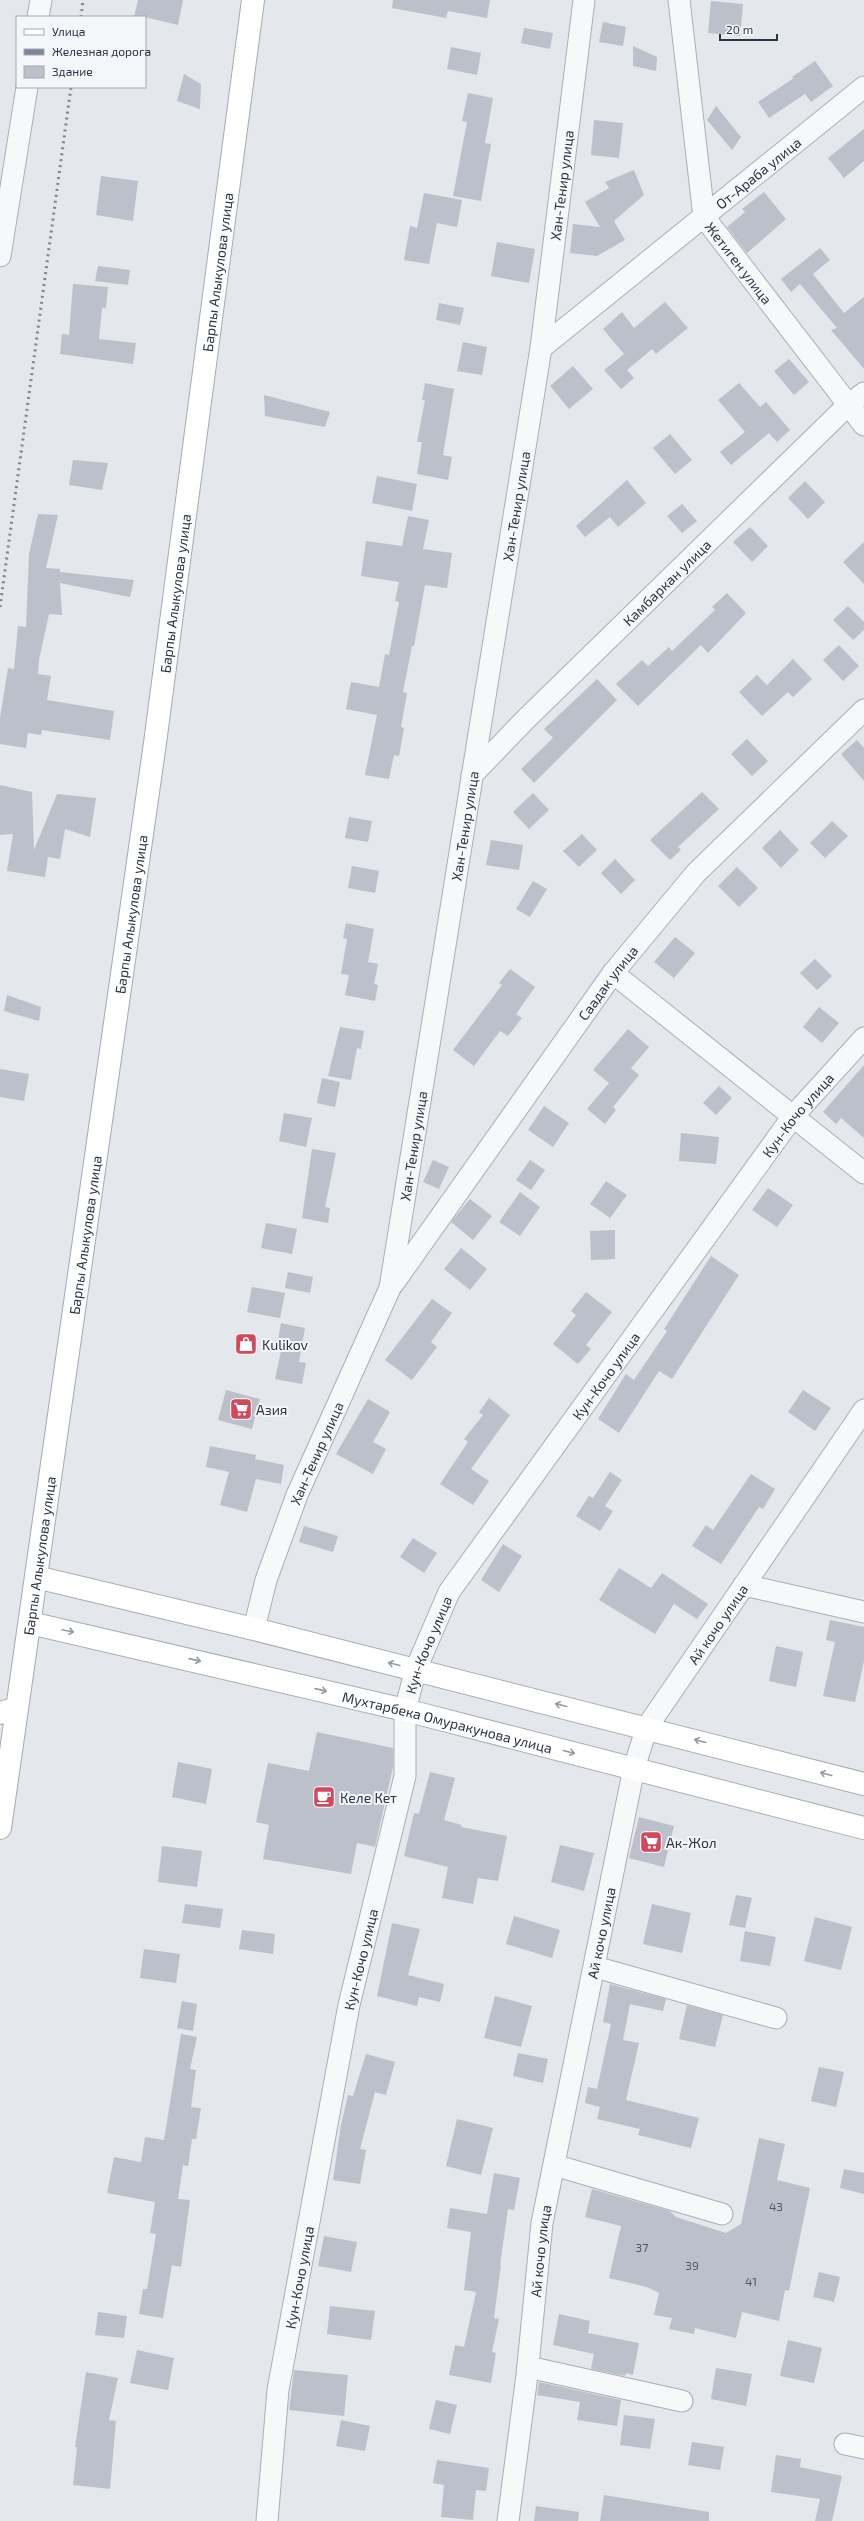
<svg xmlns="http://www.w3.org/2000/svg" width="864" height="2521" viewBox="0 0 864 2521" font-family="'Exo 2',sans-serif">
<rect width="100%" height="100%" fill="#e4e7ec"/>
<!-- building -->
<path fill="#bbc0ca" d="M138,0H183L178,25L145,17H134Z
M393,0H490L487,18L448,11L446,18L392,8Z
M711,1L743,4L740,36L708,33Z
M603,22L626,27L623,46L599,42Z
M524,28L553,33L550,49L521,43Z
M633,46L657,57L656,71L633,66Z
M451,47L481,53L477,75L447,69Z
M815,61L833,86L811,102L805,94L769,118L758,102L794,78L792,77Z
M184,74L201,84L200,109L177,101Z
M468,93L493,98L485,143L491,144L481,201L453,196L467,122L462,121Z
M716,106L741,137L732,150L707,120Z
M594,120L623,123L619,158L591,155Z
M864,129V161L844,178L828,158Z
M634,170L644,195L614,221L625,240L597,256L570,253L573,224L600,227L585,202L609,188L605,182Z
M101,176L138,181L133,221L96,215Z
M764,192L786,219L747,253L727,227L745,212L742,209Z
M424,193L462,200L457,227L437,223L429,264L404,260L410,226L417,228Z
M497,242L535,249L529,283L491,276Z
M820,248L830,260L813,274L844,313L864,297V369L831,330L837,328L800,284L791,292L781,279Z
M98,266L130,270L128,285L95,281Z
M73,284L108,287L106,308H102L99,339L136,343L133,364L60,354L62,334L69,335Z
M665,302L688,328L656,354L652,349L627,370L634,378L621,389L604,370L624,354L603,329L622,312L634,328Z
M439,303L464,308L460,325L436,320Z
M463,342L487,347L482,375L457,371Z
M789,359L809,382L794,395L774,371Z
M573,366L593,389L569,409L550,386Z
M425,383L454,389L443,455L452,457L448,480L417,474L422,442H417L425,400H422Z
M739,383L760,407L766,402L790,430L777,442L769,433L731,465L720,452L745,432L718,400Z
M264,395L330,412L325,427L265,416Z
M670,434L692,460L675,474L653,448Z
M73,460L108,463L102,490L69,485Z
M377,476L417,484L412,511L372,503Z
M627,480L646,503L618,527L610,517L585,537L576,526Z
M805,481L825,502L808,519L788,498Z
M682,504L697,521L682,533L667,516Z
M38,514L58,515L46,568L60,569V572L134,580L130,597L60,583L62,615L49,614L39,660L38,674L51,676L47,700L114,711L110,740L42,730L41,735L28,733L26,748L0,744V718L8,668L14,669L18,626L26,627L29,554Z
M408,516L429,520L423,549L452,553L447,588L425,585L414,646H412L403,692L407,693L401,727L404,728L399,756L394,755L389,779L365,775L377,715L346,709L351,682L379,687L385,654L389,655L399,602L395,601L399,582L361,576L366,541L402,546Z
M750,527L768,546L752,562L733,542Z
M864,542V584L843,562Z
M727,593L746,613L708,653L701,645L638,706L616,684L642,660L648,666L669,647L672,651L715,610L712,607Z
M848,606L864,622V630L853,640L833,620Z
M839,645L859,666L843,681L823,660Z
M793,659L812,679L793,697L788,692L762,716L739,692L757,675L767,685Z
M597,679L617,700L534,783L521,769L553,738L544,729Z
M747,739L768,761L752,776L731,754Z
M857,740L864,748V781L841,754Z
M0,785L32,792L34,850L57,794L96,798L90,837L65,829L60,859L48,857L45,877L7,871L13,834L0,835Z
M702,792L719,809L678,847L681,850L670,860L650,840Z
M533,793L549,810L529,829L513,812Z
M349,817L372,821L368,842L345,838Z
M832,821L848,836L825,858L810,843Z
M780,830L799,850L781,868L762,848Z
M582,834L597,850L579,867L563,851Z
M491,840L523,845L519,870L486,865Z
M615,859L635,880L621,894L601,873Z
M352,866L379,871L375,893L348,888Z
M737,867L758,888L739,907L718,886Z
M533,881L547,889L530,917L516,909Z
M346,923L374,929L368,962L378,964L374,984L378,985L375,1001L345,995L349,975L341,974L347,939L343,938Z
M675,937L695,953L674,978L654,962Z
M815,959L832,976L817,990L800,973Z
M510,969L535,987L516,1014L522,1018L508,1036L500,1031L474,1066L453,1050L502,985L499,983Z
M7,995L41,1007L39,1021L4,1011Z
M819,1007L839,1023L822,1043L803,1027Z
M340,1027L364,1031L361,1049L357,1048L351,1080L328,1076Z
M628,1029L649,1047L631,1068L639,1075L613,1107L616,1110L605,1124L587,1109L609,1083L593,1070Z
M864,1065V1138L841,1118L836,1124L823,1112Z
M0,1069L29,1074L24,1101L0,1097Z
M322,1078L340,1082L335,1107L317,1103Z
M719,1086L732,1098L716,1115L703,1103Z
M544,1106L569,1123L553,1147L528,1130Z
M284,1113L312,1118L306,1147L279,1141Z
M681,1133L719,1137L716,1164L679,1161Z
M312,1149L336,1153L325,1207L330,1208L328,1223L302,1218Z
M433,1160L449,1167L439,1189L423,1182Z
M530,1160L545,1170L531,1190L516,1180Z
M606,1181L627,1195L610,1218L590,1204Z
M768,1188L793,1205L777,1227L752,1210Z
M520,1192L540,1207L520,1236L499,1222Z
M470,1199L492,1216L473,1240L451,1222Z
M266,1223L297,1229L292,1254L261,1248Z
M615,1230V1259L591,1260L590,1231Z
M461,1248L487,1269L470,1290L444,1269Z
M711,1256L739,1275L672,1379L659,1371L619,1433L598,1419L626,1374L634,1380L667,1331L664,1329Z
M288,1272L313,1277L310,1293L285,1288Z
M252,1287L285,1293L280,1318L247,1312Z
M586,1292L612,1312L586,1345L591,1349L578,1364L553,1344L576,1315L571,1311Z
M432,1299L452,1313L431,1342L437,1347L412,1380L385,1360Z
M281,1323L305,1328L299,1362L306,1363L302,1384L275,1379L283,1341L278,1340Z
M226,1390L260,1399L252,1429L218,1420Z
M803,1390L831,1408L815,1431L788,1412Z
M489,1398L510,1415L471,1469L489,1481L473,1505L440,1484L468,1442L464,1439L483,1415L479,1412Z
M368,1399L390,1412L373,1442L386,1449L373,1474L336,1454Z
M210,1446L256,1455L255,1459L284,1465L281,1484L256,1479L247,1512L220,1505L229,1472L206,1467Z
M610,1472L622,1480L605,1506L613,1511L600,1531L576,1516L589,1496L593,1498Z
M751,1474L775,1489L763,1509L759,1507L721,1564L692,1546L706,1525L713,1530Z
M304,1526L338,1536L333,1552L299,1542Z
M413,1538L437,1553L424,1573L400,1557Z
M503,1544L522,1556L499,1592L481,1580Z
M619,1568L651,1588L662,1573L708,1604L697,1619L674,1604L655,1634L599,1600Z
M830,1620L864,1627V1661L855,1702L823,1696L835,1642L826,1640Z
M776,1646L803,1652L796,1687L769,1681Z
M317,1732L393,1748V1767L375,1847L357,1843L351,1874L263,1859L269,1825L256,1822L268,1763L309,1771Z
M178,1762L212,1769L206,1804L172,1797Z
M430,1772L455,1778L444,1820L462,1825L461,1827L507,1836L498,1881L478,1878L473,1904L442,1898L448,1867L404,1856L414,1813L419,1814Z
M639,1817L674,1826L664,1867L629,1858Z
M560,1845L594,1853L584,1891L551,1882Z
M162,1846L202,1851L197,1887L158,1882Z
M736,1895L752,1898L745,1928L729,1925Z
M185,1904L223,1909L220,1928L182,1923Z
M652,1904L691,1913L682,1953L643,1944Z
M514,1916L560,1930L552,1958L506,1944Z
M815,1917L852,1927L841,1970L804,1961Z
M392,1923L420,1929L408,1975L444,1984L440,2002L419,1997L417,2006L377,1996Z
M242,1930L275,1934L273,1954L239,1949Z
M745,1931L776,1937L770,1966L740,1961Z
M144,1949L180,1954L176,1983L140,1978Z
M610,1984L666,1999L663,2011L630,2004L623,2040L639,2043L626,2100L699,2118L691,2148L638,2135L640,2129L597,2119L600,2107L585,2103L588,2087L597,2089L611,2024L603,2022Z
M495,1996L532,2006L521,2047L484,2038Z
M182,2001L197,2004L193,2031L177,2028Z
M687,2005L723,2015L715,2047L679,2039Z
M181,2034L197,2037L190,2069L196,2070L191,2107L201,2108L196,2139H192L188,2166L183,2165L178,2199L190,2200L181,2267L172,2265L163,2318L139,2314L143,2289H147L156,2234L150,2233L155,2202L107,2193L114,2157L141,2162L145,2137L164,2140Z
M518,2053L548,2059L543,2083L513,2076Z
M366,2054L395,2062L386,2095L375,2092L360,2149L366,2150L360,2184L333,2180L341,2125L348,2095L353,2096Z
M819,2067L844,2072L836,2107L811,2101Z
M457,2119L493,2128L481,2175L446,2166Z
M759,2138L785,2144L777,2180L810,2188L789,2291L785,2290L779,2321L742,2312L736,2338L695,2328L694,2334L669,2329L672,2318L654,2315L659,2293L647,2287L609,2278L621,2226L585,2217L592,2189L670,2211L676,2217L726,2233L741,2224Z
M844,2169L864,2173V2194L840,2188Z
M494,2173L520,2178L514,2210L508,2209L500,2265H501L494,2318L499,2319L492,2352L496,2353L491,2383L449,2375L455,2345L464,2347L476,2292L464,2290L471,2232L447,2228L450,2208L487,2214Z
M324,2236L357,2242L351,2272L318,2266Z
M819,2272L840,2277L834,2302L813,2297Z
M330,2306L375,2311L371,2340L327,2334Z
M98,2312L127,2316L124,2338L95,2335Z
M559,2314L590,2321L588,2333L639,2343L633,2375L626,2373L625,2376L591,2369L594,2354L553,2345Z
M788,2340L822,2348L814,2383L780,2376Z
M137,2350L174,2358L168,2390L130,2383Z
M716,2368L752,2374L746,2406L711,2399Z
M294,2370L348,2375L344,2416L289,2410Z
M86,2372L118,2378L109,2420L116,2421L110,2489L73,2485L77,2447H75Z
M539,2382L621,2400L617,2426L577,2420L580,2402L537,2395Z
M436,2400L457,2405L450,2434L429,2429Z
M624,2415L655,2419L650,2449L620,2445Z
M341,2420L370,2426L365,2451L336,2446Z
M692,2442L724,2447L720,2470L688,2465Z
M776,2455L801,2459L800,2467L842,2476L832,2521H815L820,2499L771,2492Z
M437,2460L489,2468L486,2491L476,2490L473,2520L441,2517L444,2485L433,2483Z
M604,2495L709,2512V2521H600Z
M536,2506L579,2512L578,2521H534Z"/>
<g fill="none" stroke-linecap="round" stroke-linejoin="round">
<!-- minor casing -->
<g stroke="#a9aeb7" stroke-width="23">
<g id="minor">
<path id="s1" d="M679,0L704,217L864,425"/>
<path d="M38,17L41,0"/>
<path d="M0,256L27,87"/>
<path id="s2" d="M541,348L864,87"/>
<path id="s3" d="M472,775L526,719L847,406L864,393"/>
<path d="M613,973L864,1173"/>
<path id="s4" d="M393,1284L613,973L696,873L864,710"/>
<path d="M744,1585L864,1612"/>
<path id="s5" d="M254,1629L266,1580L297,1495L390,1288L541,348L584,0"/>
<path d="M595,1967L776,2018"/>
<path d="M554,2165L722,2214"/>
<path d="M528,2367L682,2401"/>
<path d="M845,2444L864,2448"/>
<path id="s6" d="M267,2521L278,2390L349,2005L405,1776V1710L416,1669L449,1592L794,1115L864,1038"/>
<path id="s7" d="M508,2521L527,2375L542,2223L634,1768L647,1727L864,1410"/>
</g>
</g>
<!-- secondary casing -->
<g stroke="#a9aeb7" stroke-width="24">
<g id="secondary">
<path d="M36,1577L254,1629L864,1784"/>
<path id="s8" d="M30,1623L405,1710L864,1828"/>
<path d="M0,1713L17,1708"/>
</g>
</g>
<!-- primary casing -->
<g stroke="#a3abb8" stroke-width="24">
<g id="primary">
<path id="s9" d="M0,1828L155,743L253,0"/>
</g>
</g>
<!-- minor -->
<use href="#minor" stroke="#f7f8fa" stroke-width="21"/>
<!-- secondary -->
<use href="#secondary" stroke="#fff" stroke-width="22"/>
<!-- primary -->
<use href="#primary" stroke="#fff" stroke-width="22"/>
<!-- rail -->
<path stroke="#7d8696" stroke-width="3" stroke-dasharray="2 4" stroke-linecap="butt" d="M81,17L83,0
M0,607L71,87"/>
</g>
<!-- one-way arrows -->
<defs><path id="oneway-shaft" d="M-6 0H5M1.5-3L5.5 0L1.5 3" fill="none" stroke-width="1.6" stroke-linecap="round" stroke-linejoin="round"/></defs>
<g stroke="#959aa2">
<use href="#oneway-shaft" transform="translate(68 1631) rotate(12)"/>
<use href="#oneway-shaft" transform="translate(195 1660) rotate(13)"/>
<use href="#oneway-shaft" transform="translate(394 1664) rotate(-166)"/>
<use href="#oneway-shaft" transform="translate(321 1690) rotate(13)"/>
<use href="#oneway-shaft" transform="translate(561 1705) rotate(-166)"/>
<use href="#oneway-shaft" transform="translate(700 1741) rotate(-165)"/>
<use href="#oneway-shaft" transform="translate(569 1752) rotate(14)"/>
<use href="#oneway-shaft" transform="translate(826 1774) rotate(-165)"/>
</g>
<!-- icons -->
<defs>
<g id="shop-square" transform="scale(1.15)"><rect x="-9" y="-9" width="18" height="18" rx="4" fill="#d1495b" stroke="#f4f6f9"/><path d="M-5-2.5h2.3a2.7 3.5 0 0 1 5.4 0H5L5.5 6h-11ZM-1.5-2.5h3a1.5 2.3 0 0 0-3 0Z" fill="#fff"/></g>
<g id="supermarket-square" transform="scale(1.15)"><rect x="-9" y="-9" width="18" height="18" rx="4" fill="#d1495b" stroke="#f4f6f9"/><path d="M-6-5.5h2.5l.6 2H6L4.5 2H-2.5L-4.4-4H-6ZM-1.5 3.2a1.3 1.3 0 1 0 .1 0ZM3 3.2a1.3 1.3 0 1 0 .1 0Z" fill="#fff"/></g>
<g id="cafe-square" transform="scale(1.15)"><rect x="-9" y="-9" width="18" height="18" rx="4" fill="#d1495b" stroke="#f4f6f9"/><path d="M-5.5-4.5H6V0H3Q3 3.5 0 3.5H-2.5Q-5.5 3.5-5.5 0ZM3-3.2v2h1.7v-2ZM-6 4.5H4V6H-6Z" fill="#fff"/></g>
</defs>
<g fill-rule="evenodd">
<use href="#shop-square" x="246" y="1344"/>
<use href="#supermarket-square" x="241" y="1409"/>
<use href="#cafe-square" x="324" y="1797"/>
<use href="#supermarket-square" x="651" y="1842"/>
</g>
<g text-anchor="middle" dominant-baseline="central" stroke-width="4" stroke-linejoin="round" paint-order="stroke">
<!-- number labels -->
<g font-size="12" fill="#4f5766">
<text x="776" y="2206">43</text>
<text x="642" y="2247">37</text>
<text x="692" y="2265">39</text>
<text x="751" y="2281">41</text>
</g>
<!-- street labels -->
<g font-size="14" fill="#2b3445" stroke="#f4f6f9">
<text stroke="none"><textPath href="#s2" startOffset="279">От-Араба улица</textPath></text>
<text stroke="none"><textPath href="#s5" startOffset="1484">Хан-Тенир улица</textPath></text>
<text stroke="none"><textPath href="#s1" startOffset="276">Жетиген улица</textPath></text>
<text stroke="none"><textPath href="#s9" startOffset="1571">Барпы Алыкулова улица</textPath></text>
<text stroke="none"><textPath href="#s5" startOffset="1160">Хан-Тенир улица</textPath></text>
<text stroke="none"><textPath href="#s3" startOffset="274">Камбаркан улица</textPath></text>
<text stroke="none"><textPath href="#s9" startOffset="1247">Барпы Алыкулова улица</textPath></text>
<text stroke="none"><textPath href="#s5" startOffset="836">Хан-Тенир улица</textPath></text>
<text stroke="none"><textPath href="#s9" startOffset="923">Барпы Алыкулова улица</textPath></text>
<text stroke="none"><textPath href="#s4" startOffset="370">Саадак улица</textPath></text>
<text stroke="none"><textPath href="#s6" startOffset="1542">Кун-Кочо улица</textPath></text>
<text stroke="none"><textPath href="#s5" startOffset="512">Хан-Тенир улица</textPath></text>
<text stroke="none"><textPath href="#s9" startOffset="599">Барпы Алыкулова улица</textPath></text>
<text stroke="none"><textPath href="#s6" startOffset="1218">Кун-Кочо улица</textPath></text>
<text stroke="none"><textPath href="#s5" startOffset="187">Хан-Тенир улица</textPath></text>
<text stroke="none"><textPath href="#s9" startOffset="275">Барпы Алыкулова улица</textPath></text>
<text stroke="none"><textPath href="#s7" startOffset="932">Ай кочо улица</textPath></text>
<text stroke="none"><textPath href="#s6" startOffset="894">Кун-Кочо улица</textPath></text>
<text stroke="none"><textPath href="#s8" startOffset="429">Мухтарбека Омуракунова улица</textPath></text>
<text stroke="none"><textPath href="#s7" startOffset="596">Ай кочо улица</textPath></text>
<text stroke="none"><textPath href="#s6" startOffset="570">Кун-Кочо улица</textPath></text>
<text stroke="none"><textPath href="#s7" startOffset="272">Ай кочо улица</textPath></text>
<text stroke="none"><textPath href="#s6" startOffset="246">Кун-Кочо улица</textPath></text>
</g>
<!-- poi labels -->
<g font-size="14" fill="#2b3445" stroke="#f4f6f9" text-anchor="start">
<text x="262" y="1344">Kulikov</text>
<text x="256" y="1409">Азия</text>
<text x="340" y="1797">Келе Кет</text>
<text x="666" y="1842">Ак-Жол</text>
</g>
</g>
<!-- legend -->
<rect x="16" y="16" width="130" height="72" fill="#f4f6f9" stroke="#a4a8b1"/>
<rect x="24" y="29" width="20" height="6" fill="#ffffff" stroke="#a4a8b1"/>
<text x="52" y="36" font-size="12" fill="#2b3445">Улица</text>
<rect x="24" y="49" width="20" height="6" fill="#7d8696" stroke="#a4a8b1"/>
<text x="52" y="56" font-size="12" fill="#2b3445">Железная дорога</text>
<rect x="24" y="66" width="20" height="12" fill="#bbc0ca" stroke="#a4a8b1"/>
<text x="52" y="76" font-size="12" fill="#2b3445">Здание</text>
<!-- scale -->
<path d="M720 34v6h57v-6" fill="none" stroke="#2b3445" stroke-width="2"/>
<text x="726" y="34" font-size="12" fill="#2b3445" stroke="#f4f6f9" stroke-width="3" paint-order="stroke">20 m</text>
</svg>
